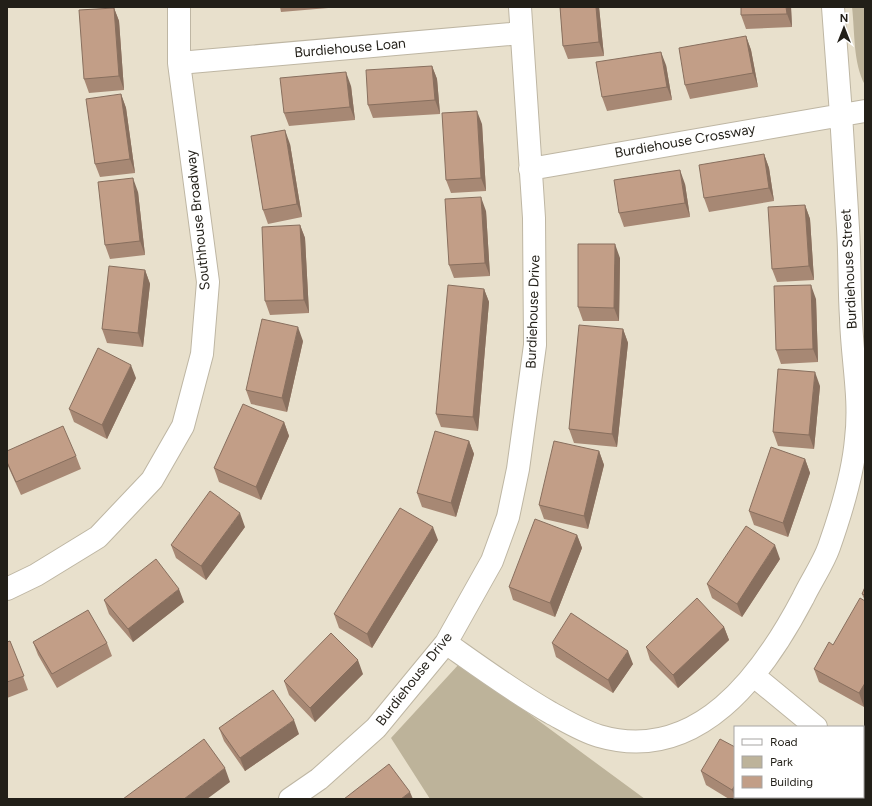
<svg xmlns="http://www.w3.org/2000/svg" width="872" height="806" viewBox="0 0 872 806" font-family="Figtree,sans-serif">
<rect width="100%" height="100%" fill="#e8e0cc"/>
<!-- green -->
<path fill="#bdb39a" d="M852,7H865V85C853,63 855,32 852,7Z
M460,663L645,799H430L391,738Z"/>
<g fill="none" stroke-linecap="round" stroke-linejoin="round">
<!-- minor casing -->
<g stroke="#beb6a3" stroke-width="24">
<path id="minor" d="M179,63L521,33
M530,169L865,111
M7,589L36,575L98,537L152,480L183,426L202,354L208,282L179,63V7
M446,643C480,667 514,692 551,713C566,721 582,731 599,736C698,765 763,674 803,598C811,581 823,564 829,547C841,513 853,475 856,439C861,398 852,359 851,318C849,288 850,258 848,228C844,155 839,81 833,7
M754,676L816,727
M863,760H865
M290,799L319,779L376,728L446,643L492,561L508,517L518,469L535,345L534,218L520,7"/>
</g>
<!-- minor -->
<use href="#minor" stroke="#fff" stroke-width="22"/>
</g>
<!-- wall -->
<path fill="#a78874" d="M280,7H340L281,12Z
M560,7H599L604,56L568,59L563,46Z
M741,7H791L792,27L746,29L741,15Z
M114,8L119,21L124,90L89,93L84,79Z
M746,36L751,50L758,87L690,99L685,85Z
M666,65L672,100L607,111L602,97Z
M432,66L437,79L440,114L373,118L368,105Z
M351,86L355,120L289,126L284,113Z
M121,94L126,108L135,173L100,177L95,164Z
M482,124L486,191L451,193L446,180Z
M290,144L302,217L268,224L263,210Z
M764,154L769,168L774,201L709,212L704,198Z
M685,184L690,217L624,227L619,213Z
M138,192L145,255L110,259L105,245Z
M805,205L810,219L814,280L777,282L772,269Z
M486,211L490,276L454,278L449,265Z
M300,225L305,238L309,313L270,315L265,301Z
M620,258L619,321H583L578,307Z
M145,270L150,284L143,347L107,343L102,329Z
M484,289L489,302L478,431L441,427L436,414Z
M816,299L818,362L781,364L776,350Z
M623,329L628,343L617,447L574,443L569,429Z
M303,341L287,412L251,404L246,390Z
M136,378L107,439L74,422L69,409Z
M820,386L814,449L778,446L773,432Z
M284,422L289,436L261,500L219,482L214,468Z
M469,441L474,454L456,517L422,507L417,493Z
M7,451L76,456L81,469L21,495L7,464Z
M599,451L604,465L588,529L544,519L539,505Z
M805,459L810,473L788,537L754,525L749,511Z
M245,527L206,580L176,558L171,545Z
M577,535L582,548L555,617L513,600L509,587Z
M438,540L372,648L339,628L334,614Z
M780,559L742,617L712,598L707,584Z
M865,587V705L864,707L819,682L814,669L833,645L865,601L862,594Z
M104,600L184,602L133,642L109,614Z
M724,627L729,640L678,688L650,660L646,647Z
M10,641L28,690L7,698V642Z
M33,642L107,643L112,656L57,688L38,655Z
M552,643L633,664L613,693L556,657Z
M363,674L315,722L289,695L284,681Z
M219,728L299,734L245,771L224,741Z
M735,747V797H741L740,799H729L706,785L701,771Z
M750,797H863L865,799H753Z"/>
<!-- shaded-wall -->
<path fill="#886f5e" d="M596,7H599L604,56L599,42Z
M786,7H791L792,27L787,14Z
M114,8L119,21L124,90L119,76Z
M746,36L751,50L758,87L753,73Z
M661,52L666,65L672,100L667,87Z
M432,66L437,79L440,114L435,100Z
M346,72L351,86L355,120L350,107Z
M121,94L126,108L135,173L130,159Z
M477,111L482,124L486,191L481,178Z
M285,130L290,144L302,217L297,204Z
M764,154L769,168L774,201L769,188Z
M680,170L685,184L690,217L685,203Z
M133,178L138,192L145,255L140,241Z
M481,197L486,211L490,276L485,263Z
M805,205L810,219L814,280L809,266Z
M300,225L305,238L309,313L304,300Z
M615,244L620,258L619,321L614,308Z
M145,270L150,284L143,347L138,333Z
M811,285L816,299L818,362L813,349Z
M484,289L489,302L478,431L473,417Z
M298,327L303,341L287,412L282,398Z
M623,329L628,343L617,447L612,434Z
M131,365L136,378L107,439L102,425Z
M815,372L820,386L814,449L809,435Z
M284,422L289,436L261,500L256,487Z
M469,441L474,454L456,517L451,503Z
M599,451L604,465L588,529L584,516Z
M805,459L810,473L788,537L783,523Z
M240,513L245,527L206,580L201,566Z
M433,527L438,540L372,648L367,634Z
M577,535L582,548L555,617L550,603Z
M775,545L780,559L742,617L737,604Z
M179,589L184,602L133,642L128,629Z
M724,627L729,640L678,688L673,675Z
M628,651L633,664L613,693L608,680Z
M358,660L363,674L315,722L310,708Z
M865,683V705L864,707L859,693Z
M294,720L299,734L245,771L240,758Z
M225,768L230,782L207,799H184Z
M735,785V797H741L740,799H736L732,790Z
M410,792L413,799H401Z"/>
<!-- building -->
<path fill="#c29e87" stroke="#886f5e" d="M560,7H596L599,42L563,46Z
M741,7H786L787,14L741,15Z
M114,8L119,76L84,79L79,10Z
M746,36L753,73L685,85L679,48Z
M661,52L667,87L602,97L596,62Z
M432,66L435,100L368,105L366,70Z
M346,72L350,107L284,113L280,78Z
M121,94L130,159L95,164L86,99Z
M477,111L481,178L446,180L442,113Z
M285,130L297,204L263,210L251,136Z
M764,154L769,188L704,198L699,165Z
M680,170L685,203L619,213L614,180Z
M133,178L140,241L105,245L98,182Z
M481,197L485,263L449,265L445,199Z
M805,205L809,266L772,269L768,207Z
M300,225L304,300L265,301L262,227Z
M578,244H615L614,308L578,307Z
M109,266L145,270L138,333L102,329Z
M448,285L484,289L473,417L436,414Z
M811,285L813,349L776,350L774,286Z
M262,319L298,327L282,398L246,390Z
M579,325L623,329L612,434L569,429Z
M98,348L131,365L102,425L69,409Z
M778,369L815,372L809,435L773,432Z
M243,404L284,422L256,487L214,468Z
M63,426L76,456L16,482L7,462V451Z
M435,431L469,441L451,503L417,493Z
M554,441L599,451L584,516L539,505Z
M771,447L805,459L783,523L749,511Z
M210,491L240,513L201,566L171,545Z
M400,508L433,527L367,634L334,614Z
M535,519L577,535L550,603L509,587Z
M746,526L775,545L737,604L707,584Z
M156,559L179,589L128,629L104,600Z
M865,587V595L862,594Z
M697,598L724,627L673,675L646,647Z
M860,598L865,601V683L859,693L814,669L829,642L833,645Z
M88,610L107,643L52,674L33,642Z
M571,613L628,651L608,680L552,643Z
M331,633L358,660L310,708L284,681Z
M10,641L24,676L7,682V642Z
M273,690L294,720L240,758L219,728Z
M204,739L225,768L184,799H123Z
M720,739L735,747V785L732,790L701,771Z
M389,764L410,792L401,799H344Z
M863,786L865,788V799H771L768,797H863Z"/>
<g text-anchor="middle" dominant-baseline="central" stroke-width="3" stroke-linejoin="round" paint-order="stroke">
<!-- street labels -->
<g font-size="14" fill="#221f18" stroke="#fff">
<text transform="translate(350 48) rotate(-5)">Burdiehouse Loan</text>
<text transform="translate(685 141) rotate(-10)">Burdiehouse Crossway</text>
<text transform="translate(198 220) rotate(-96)">Southhouse Broadway</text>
<text transform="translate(849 269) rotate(-93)">Burdiehouse Street</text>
<text transform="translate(533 312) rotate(-88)">Burdiehouse Drive</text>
<text transform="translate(414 679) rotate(-52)">Burdiehouse Drive</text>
</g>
</g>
<!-- border -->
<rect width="872" height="806" fill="none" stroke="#221f18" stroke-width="16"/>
<!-- legend -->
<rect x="734" y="726" width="130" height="72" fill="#ffffff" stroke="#a7a5a3"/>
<rect x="742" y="739" width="20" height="6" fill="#ffffff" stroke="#a7a5a3"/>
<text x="770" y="746" font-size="12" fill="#221f18">Road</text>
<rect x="742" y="756" width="20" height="12" fill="#bdb39a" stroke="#a7a5a3"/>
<text x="770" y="766" font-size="12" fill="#221f18">Park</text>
<rect x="742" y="776" width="20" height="12" fill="#c29e87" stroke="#a7a5a3"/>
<text x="770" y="786" font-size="12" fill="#221f18">Building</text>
<!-- north arrow -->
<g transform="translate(844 28)" stroke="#ffffff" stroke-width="3" paint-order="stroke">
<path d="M0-3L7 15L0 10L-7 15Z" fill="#221f18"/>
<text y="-6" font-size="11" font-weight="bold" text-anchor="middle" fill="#221f18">N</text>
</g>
</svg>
